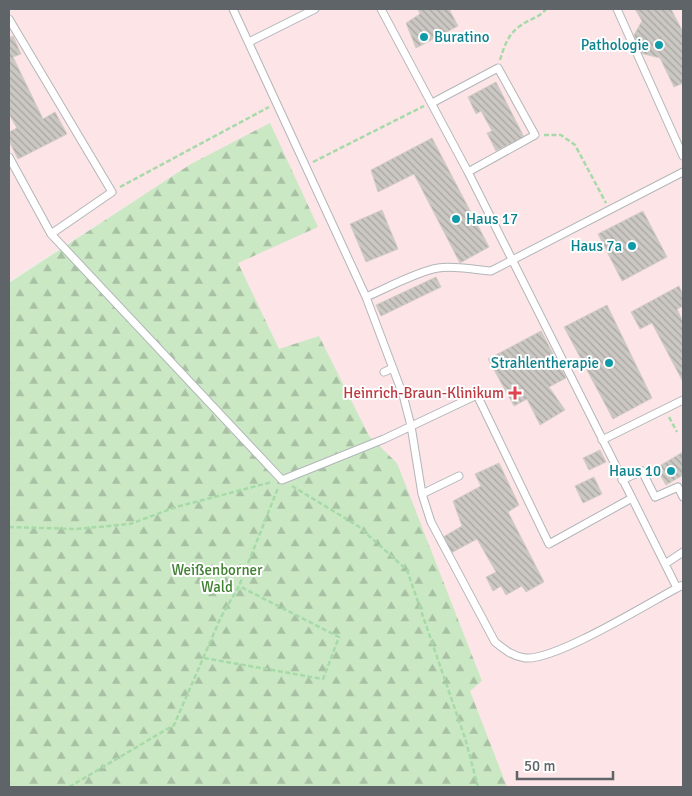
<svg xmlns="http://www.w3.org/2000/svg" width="692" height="796" viewBox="0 0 692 796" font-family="Signika,sans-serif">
<defs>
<pattern id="forest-firs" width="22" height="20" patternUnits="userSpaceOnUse" patternTransform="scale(1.25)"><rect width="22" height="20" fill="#cbe8c4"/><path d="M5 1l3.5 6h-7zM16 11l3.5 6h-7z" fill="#a8c0a3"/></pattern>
<pattern id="building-back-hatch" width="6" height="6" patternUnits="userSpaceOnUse" patternTransform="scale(1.25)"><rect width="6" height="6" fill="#cbc7c3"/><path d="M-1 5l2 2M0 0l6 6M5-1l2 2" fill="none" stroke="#a8a5a2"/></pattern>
</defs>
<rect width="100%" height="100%" fill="#f0ece7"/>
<!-- medical -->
<path fill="#fce4e7" d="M9,9H683V787H507L470,691L482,681L397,463L369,436L319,336L280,350L238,263L270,123L191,164L9,281Z"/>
<!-- forest -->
<path fill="url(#forest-firs)" d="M270,123L318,227L238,263L279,349L319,336L369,436L397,463L482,681L470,691L507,787H9V283L191,164Z"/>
<!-- building -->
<path fill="url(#building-back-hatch)" stroke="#d5cdc5" d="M418,9H449L458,26L416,48L406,23L420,14Z
M635,9H671L683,32V83L674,87L660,58L640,53L634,42V35L642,21Z
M13,36L21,54L13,57L43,119L55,112L67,134L18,159L9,141V132L17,128L9,114V38Z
M496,82L524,137L496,151L487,133L492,131L481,111L476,114L468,97Z
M432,138L489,247L460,263L414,174L378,192L371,170Z
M382,210L398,249L366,262L350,224Z
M643,211L667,257L622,281L598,234Z
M436,277L441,287L381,316L376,305Z
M679,286L683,295V306L677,309L683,322V382L652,323L640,329L631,312Z
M607,305L652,398L613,419L564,327Z
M541,331L566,378L549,387L565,410L540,425L527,399L514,406L488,359Z
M600,450L606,462L589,470L583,458Z
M683,452V475L666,485L656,468Z
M499,463L519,505L508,512L544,582L526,592L522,586L506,595L501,586L493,591L486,577L496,572L477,539L451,553L443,537L462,526L453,501L481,486L475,474Z
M594,477L602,494L583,503L575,486Z"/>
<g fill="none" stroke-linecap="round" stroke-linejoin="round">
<!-- service casing -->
<g stroke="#b2b6b9" stroke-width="9">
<path id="service" d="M233,9L366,297L403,395L411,426L422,494L431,522L495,642C505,650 512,656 525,658C555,661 647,604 677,588
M381,9L468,172L632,498
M617,9L683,156
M9,19L112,192L51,234
M249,42L315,9
M432,103L498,68L535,135L468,172
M9,157L51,234L282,480L384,439L477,395L549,544L632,498L677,588L683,585
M366,297C385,289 418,271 438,268C455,265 473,270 491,271L683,172
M384,372L393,368
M602,440L683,400
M622,480L642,471L655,497L678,487L683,497
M422,494L459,476
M665,564L683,552"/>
</g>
<!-- path -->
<path stroke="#a7daa9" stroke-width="2.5" stroke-dasharray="5 2.5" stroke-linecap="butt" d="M500,60C504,47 508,34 520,26C529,19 539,18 546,9
M544,135H561L575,145L606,203
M313,162L424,106
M120,187L269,107
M669,417L677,432
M292,486L358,526L407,570L465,738L478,787
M9,527L76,529L130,524L176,507L272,482
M204,658L323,679L339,637L239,586
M69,787L174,725L221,617L239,586L278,488"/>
<!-- service -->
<use href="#service" stroke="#fff" stroke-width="7"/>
</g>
<!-- markers -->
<g fill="#0f9aa8" stroke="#fff" stroke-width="2">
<circle cx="424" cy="37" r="5"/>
<circle cx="659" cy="45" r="5"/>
<circle cx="456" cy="219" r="5"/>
<circle cx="632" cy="246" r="5"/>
<circle cx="609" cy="363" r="5"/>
<circle cx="671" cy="471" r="5"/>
</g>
<path fill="#e0444e" stroke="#fff" stroke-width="2" d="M512.5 385.5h5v5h5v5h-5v5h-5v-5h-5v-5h5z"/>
<g text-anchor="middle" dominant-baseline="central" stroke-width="4" stroke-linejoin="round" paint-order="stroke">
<!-- culture labels -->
<g font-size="15" fill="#0d838f" stroke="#fff" text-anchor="end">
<text x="434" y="37" text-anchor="start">Buratino</text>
<text x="649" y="45">Pathologie</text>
<text x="466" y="219" text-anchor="start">Haus 17</text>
<text x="622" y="246">Haus 7a</text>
<text x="599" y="363">Strahlentherapie</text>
<text x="661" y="471">Haus 10</text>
</g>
<!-- health labels -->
<g font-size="15" fill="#be3a42" stroke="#fff" text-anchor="end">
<text x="504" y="393">Heinrich-Braun-Klinikum</text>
</g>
<!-- park labels -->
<g font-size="15" fill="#408133" stroke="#fff">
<text x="217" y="570">Weißenborner<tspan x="217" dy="17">Wald</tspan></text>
</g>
</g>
<!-- border -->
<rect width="692" height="796" fill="none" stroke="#5e6467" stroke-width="20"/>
<!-- scale -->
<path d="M517 771v8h96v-8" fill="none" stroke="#5e6467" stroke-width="2.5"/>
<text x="524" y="771" font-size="15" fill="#5e6467" stroke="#ffffff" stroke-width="4" paint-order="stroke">50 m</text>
</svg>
